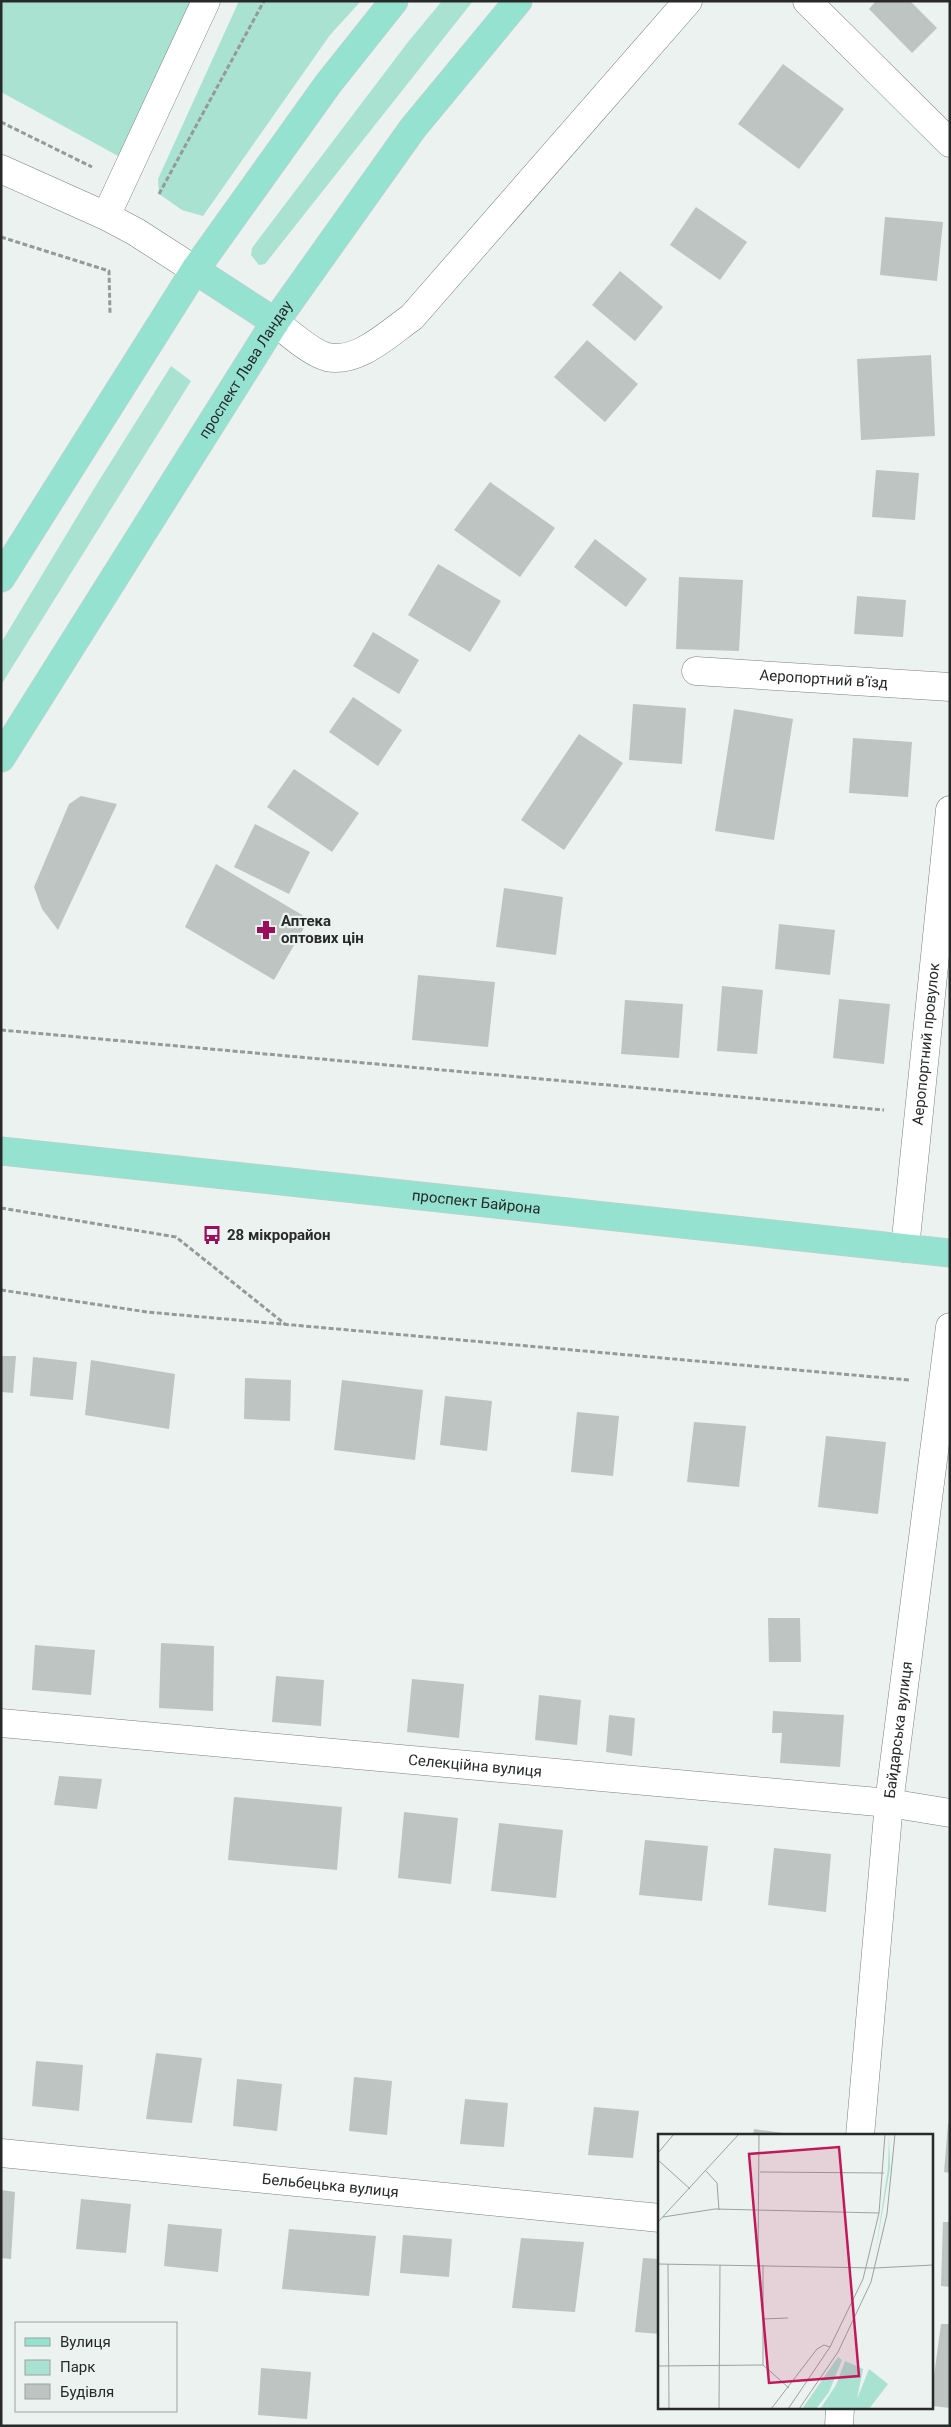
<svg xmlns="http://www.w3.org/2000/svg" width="951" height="2427" viewBox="0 0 951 2427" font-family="Roboto,sans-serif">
<rect width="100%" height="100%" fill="#ebf2ef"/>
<!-- green -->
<path fill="#aae2d2" d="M1,1H206L131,163L1,92Z
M239,1H361L330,35L203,216L182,210L159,194L158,179Z
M442,1H473L265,264L259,265L251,255L252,248L408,42Z
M171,366L191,381L1,685V643L95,487Z"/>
<!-- building -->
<path fill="#bec4c2" d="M876,1H910L937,28L912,53L869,9Z
M783,64L844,109L799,169L738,124Z
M696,207L747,242L720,280L670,245Z
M885,217L943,222L937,281L880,275Z
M620,271L663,307L635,341L592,305Z
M587,340L638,384L605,422L554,377Z
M931,355L935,436L861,440L857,359Z
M876,470L919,473L915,520L872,517Z
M490,482L555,528L520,577L454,530Z
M595,539L647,579L626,607L574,567Z
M438,564L501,601L470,652L408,615Z
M679,577L743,580L739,651L676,649Z
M857,596L906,600L903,637L854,634Z
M373,632L419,660L399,694L353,666Z
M353,697L402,730L378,766L329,732Z
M633,704L686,708L682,764L629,760Z
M734,709L793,719L774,840L715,831Z
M579,734L623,763L564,850L521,820Z
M853,738L912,742L908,797L849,793Z
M294,769L359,813L332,852L267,807Z
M81,796L117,804L58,930L42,909L34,887L69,804Z
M255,824L310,852L289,894L234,867Z
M216,864L309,919L274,980L185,927Z
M504,888L563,897L556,955L496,947Z
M779,924L835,930L830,975L775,969Z
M418,975L495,982L488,1047L412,1040Z
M722,986L763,990L757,1054L717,1051Z
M839,999L890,1004L884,1064L833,1058Z
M625,1000L683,1004L679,1058L621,1054Z
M1,1356H16L13,1393L1,1392Z
M33,1357L77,1362L73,1400L30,1396Z
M91,1360L175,1374L169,1429L85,1415Z
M245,1378L291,1380L290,1421L244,1419Z
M342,1380L423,1390L415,1460L334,1450Z
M445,1396L492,1401L487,1451L440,1445Z
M577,1412L619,1416L613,1476L571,1472Z
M694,1422L746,1426L739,1487L687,1482Z
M826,1436L886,1442L878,1514L818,1507Z
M768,1618H800L801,1662H769Z
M161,1643L214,1646L213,1711L159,1708Z
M35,1645L95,1650L91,1695L32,1690Z
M276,1676L324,1680L321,1726L272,1722Z
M412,1679L464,1684L459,1738L407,1732Z
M539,1695L581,1700L577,1745L535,1740Z
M773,1711L844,1715L840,1767L780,1763L782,1733H772Z
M609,1715L635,1718L632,1756L606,1752Z
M59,1776L102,1779L97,1809L54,1805Z
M234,1797L342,1807L337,1870L228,1860Z
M404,1812L458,1818L451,1884L398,1878Z
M499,1823L563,1830L556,1898L491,1891Z
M645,1840L708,1846L702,1901L639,1895Z
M774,1848L831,1854L826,1912L768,1905Z
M156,2053L202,2058L192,2123L146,2119Z
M36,2061L83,2065L79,2111L32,2106Z
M354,2077L392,2081L387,2135L349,2131Z
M237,2079L282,2084L277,2131L233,2126Z
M465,2099L508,2103L504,2147L460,2144Z
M594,2107L639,2111L633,2158L588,2155Z
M948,2124H950V2173L944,2172Z
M754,2129L797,2135V2136H753Z
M1,2190L15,2192L11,2259L1,2258Z
M81,2199L131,2204L126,2253L76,2249Z
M943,2222H950V2287L941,2286Z
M168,2224L222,2229L218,2272L164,2266Z
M289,2229L376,2236L369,2296L282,2289Z
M403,2235L452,2239L449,2277L400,2273Z
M521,2238L584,2242L575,2312L512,2308Z
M643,2258L660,2259V2334L635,2332Z
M941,2324H950V2408L932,2406V2390Z
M261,2368L311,2372L307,2419L258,2415Z"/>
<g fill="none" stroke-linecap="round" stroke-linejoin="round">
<!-- minor casing -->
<g stroke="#7a807e" stroke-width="29">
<g id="minor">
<path d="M807,1L950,143"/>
<path d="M1,169L106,216"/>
<path d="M195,270L136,232L106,216L206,1"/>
<path d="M275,322C288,332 311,353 327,357C358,364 389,333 412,317L688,1"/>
<path id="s1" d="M696,671L950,687"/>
<path id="s2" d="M905,1248L950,810"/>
<path id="s3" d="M1,1723L889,1803L950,1813"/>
<path id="s4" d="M860,2136L889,1803L950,1327"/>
<path id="s5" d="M1,2153L660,2218"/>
<path d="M839,2426L840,2408"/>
</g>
</g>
<!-- major casing -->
<g stroke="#cbcccc" stroke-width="29">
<g id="major">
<path d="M195,270L275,322"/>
<path d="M1,578L195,270L328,84L394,1"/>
<path id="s6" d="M1,758L275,322L413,128L518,1"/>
<path id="s7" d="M1,1151L950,1253"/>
</g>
</g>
<!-- path -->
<path stroke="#959a98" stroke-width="3" stroke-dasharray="5 2.5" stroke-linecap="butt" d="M1,122L92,167
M159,194L264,1
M1,237L109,271L110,313
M1,1030L884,1110
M1,1208L176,1237L285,1324
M1,1290L147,1312L909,1380"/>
<!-- minor -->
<use href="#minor" stroke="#fff" stroke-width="28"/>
<!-- major -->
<use href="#major" stroke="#95e2d0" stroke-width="28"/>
</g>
<!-- icons -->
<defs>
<g id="pharmacy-bare" transform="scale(1.5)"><path d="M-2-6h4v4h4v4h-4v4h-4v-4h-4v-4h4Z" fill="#9c0e5c" stroke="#ebf2ef" stroke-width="2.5" paint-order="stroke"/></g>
<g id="bus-bare" transform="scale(1.5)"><path d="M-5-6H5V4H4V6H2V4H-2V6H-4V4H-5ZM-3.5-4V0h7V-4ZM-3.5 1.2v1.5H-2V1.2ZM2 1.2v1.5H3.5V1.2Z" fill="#9c0e5c" stroke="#ebf2ef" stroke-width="2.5" paint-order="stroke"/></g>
</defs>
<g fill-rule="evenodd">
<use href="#pharmacy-bare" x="266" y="930"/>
<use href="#bus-bare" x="212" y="1235"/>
</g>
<g text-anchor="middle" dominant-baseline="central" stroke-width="4.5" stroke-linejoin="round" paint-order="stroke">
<!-- street labels -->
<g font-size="15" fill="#272a29" stroke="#ebf2ef">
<text stroke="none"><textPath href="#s6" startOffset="459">проспект Льва Ландау</textPath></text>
<text stroke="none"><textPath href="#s1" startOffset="128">Аеропортний в’їзд</textPath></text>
<text stroke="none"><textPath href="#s2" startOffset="205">Аеропортний провулок</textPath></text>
<text stroke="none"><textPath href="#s7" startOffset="478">проспект Байрона</textPath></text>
<text stroke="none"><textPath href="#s4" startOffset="408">Байдарська вулиця</textPath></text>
<text stroke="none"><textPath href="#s3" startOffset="476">Селекційна вулиця</textPath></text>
<text stroke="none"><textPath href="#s5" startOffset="331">Бельбецька вулиця</textPath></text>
</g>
<!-- poi labels -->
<g font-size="15" font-weight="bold" fill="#272a29" stroke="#ebf2ef" text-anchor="start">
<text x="281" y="921">Аптека<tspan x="281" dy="17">оптових цін</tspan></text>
<text x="227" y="1235">28 мікрорайон</text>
</g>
</g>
<!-- overview -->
<g transform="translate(658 2134)">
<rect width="275" height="275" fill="#ebf2ef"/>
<path d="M231,0L232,34L217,121L230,34ZM180,223L184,226L171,258L158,275H144ZM187,227L205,235L199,265L211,235L230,250L211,275H162L178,251Z" fill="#aae2d2"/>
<path fill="none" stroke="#9da2a0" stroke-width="1" d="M0,19L16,0M0,26L32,55M48,37L59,49L61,76M102,38L226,39M5,83L57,75L221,79M0,88L81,0M0,130L217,134L275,131M10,130L11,275M100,131L101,0M105,131V231L131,254M104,185L130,184M0,232L105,231M61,275L62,131M113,275L159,215L166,211L172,213M130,275L172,213L205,145L221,79L227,0M141,275L180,218L213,148L229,80L237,0"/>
<path fill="#c2185b" fill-opacity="0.15" stroke="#c2185b" stroke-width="2.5" d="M181,13L201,242L111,249L91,20Z"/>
<rect width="275" height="275" fill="none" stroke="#272a29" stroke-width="2.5"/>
</g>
<!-- border -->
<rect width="951" height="2427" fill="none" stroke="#272a29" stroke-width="5"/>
<!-- legend -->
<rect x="15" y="2322" width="162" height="90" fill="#ebf2ef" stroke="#9da2a0"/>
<rect x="25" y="2338" width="25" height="8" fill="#95e2d0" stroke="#9da2a0"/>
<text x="60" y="2347" font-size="15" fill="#272a29">Вулиця</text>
<rect x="25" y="2360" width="25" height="15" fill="#aae2d2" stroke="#9da2a0"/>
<text x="60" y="2372" font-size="15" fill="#272a29">Парк</text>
<rect x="25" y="2384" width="25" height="15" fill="#bec4c2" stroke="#9da2a0"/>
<text x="60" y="2397" font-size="15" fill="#272a29">Будівля</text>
</svg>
